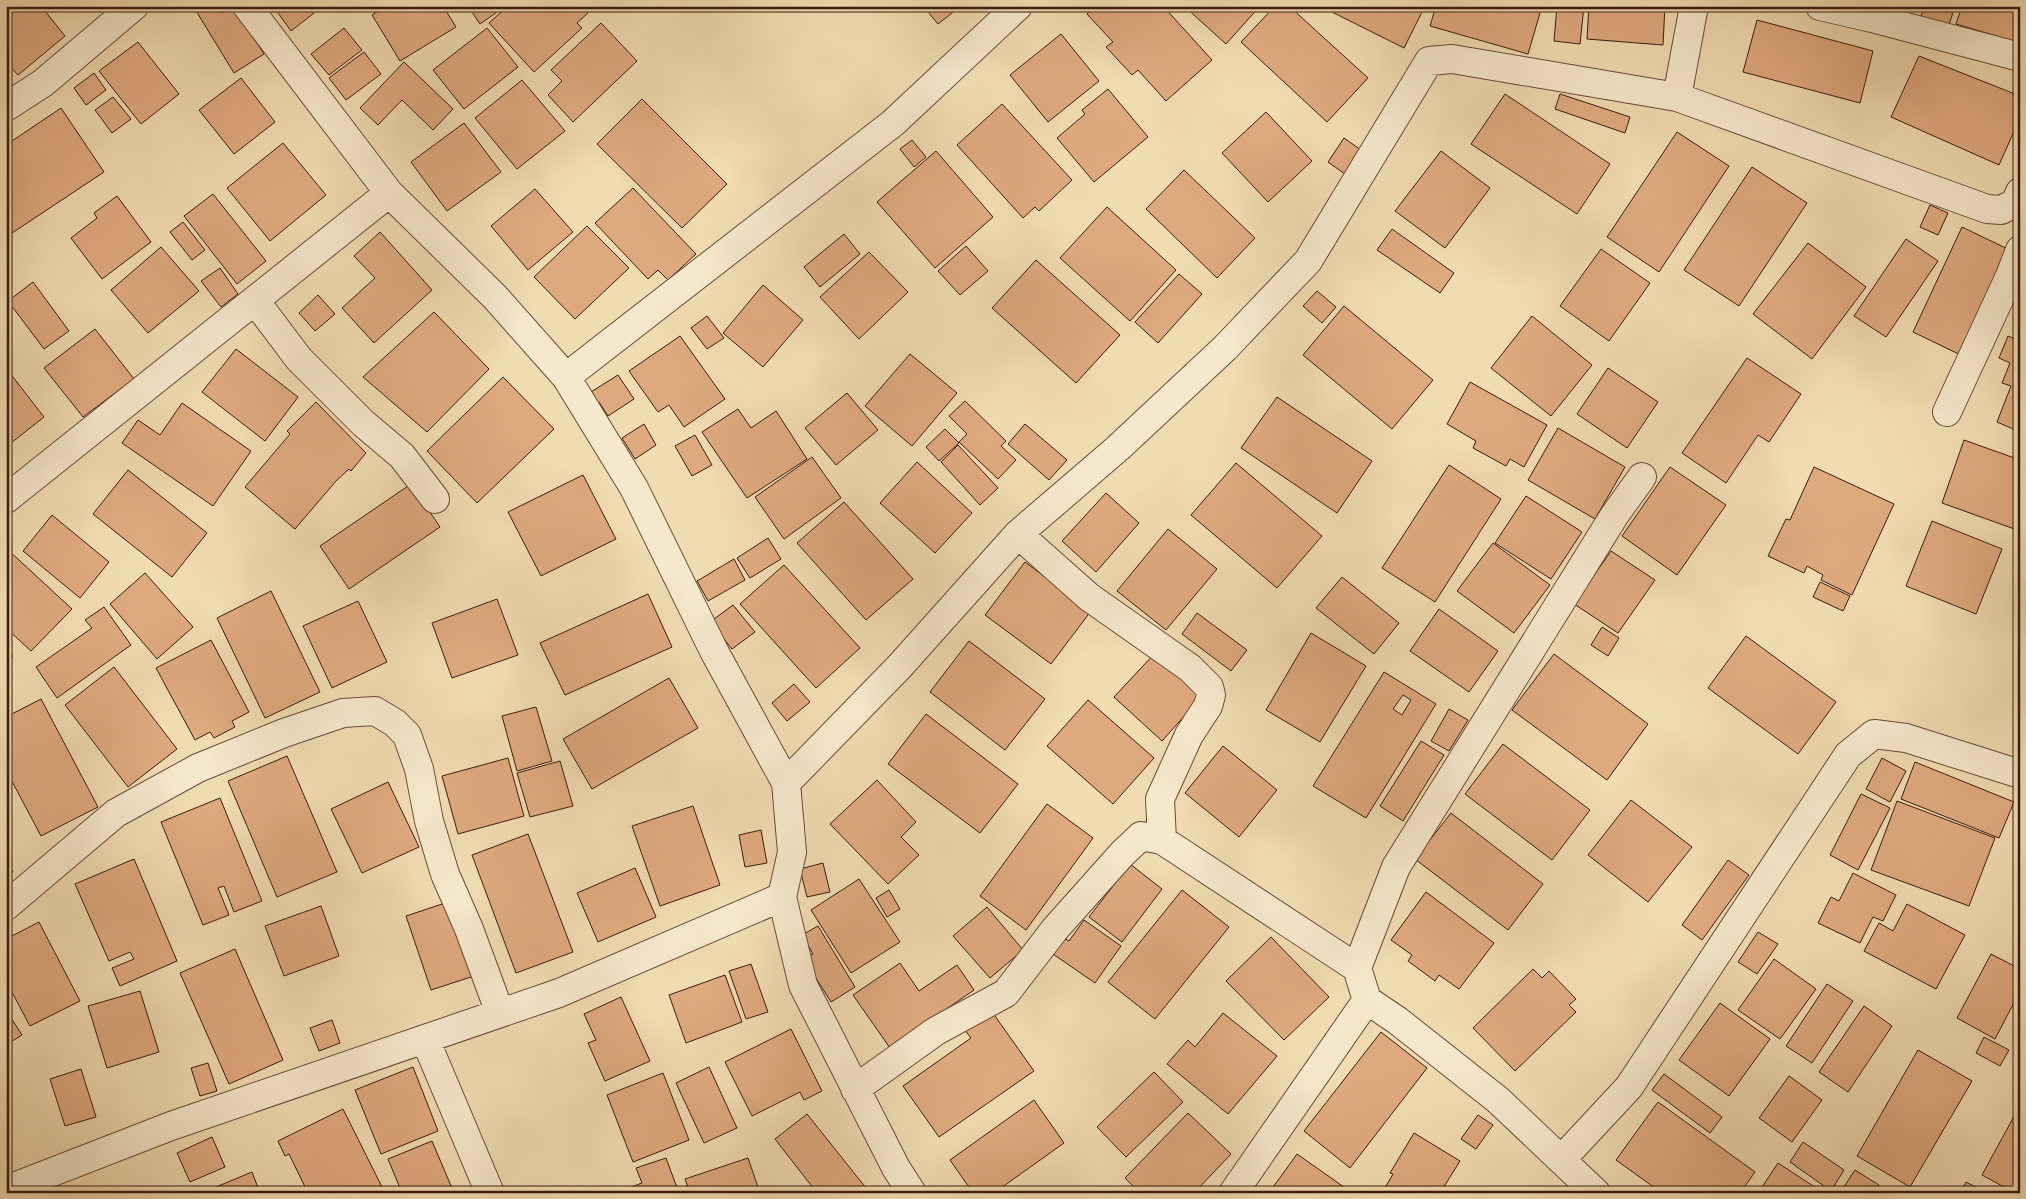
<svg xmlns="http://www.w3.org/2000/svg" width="2026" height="1199" viewBox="0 0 2026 1199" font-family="'IM FELL DW Pica',serif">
<rect width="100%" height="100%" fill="#f1dbb1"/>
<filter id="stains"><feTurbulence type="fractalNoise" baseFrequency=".004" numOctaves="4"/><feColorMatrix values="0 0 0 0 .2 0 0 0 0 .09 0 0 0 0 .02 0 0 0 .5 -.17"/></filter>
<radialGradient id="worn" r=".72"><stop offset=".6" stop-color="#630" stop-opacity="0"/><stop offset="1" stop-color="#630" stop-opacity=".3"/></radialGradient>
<!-- building -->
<path fill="#dfa97e" stroke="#3b1b0f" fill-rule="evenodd" d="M19,6H41L65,36L18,75L6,62V17Z
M193,6H217L221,13L234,6L264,54L234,73Z
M273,6H308L314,13L291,31Z
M387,6H443L456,27L400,61L372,15Z
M468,6H498L500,10L480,24Z
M508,6H581L588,13L577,23L582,28L534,72L489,23Z
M923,6H961L938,24Z
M1095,6H1163L1212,60L1166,101L1138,70L1132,75L1106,47L1113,42L1087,14Z
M1184,6H1260L1226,44Z
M1275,6H1289L1368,78L1327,122L1241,42Z
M1335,6H1425L1404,48L1332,12Z
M1436,6H1542L1528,54L1430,26Z
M1557,6H1584L1580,44L1554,41Z
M1589,6H1665L1663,45L1587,39Z
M1924,6H1955L1949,25L1921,17Z
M1962,6H2020V43L1956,24Z
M1757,20L1873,51L1860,103L1743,72Z
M601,23L637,61L573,122L548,95L562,81L551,70Z
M344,28L362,50L329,75L311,54Z
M487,28L518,67L464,109L433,70Z
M1061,34L1099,81L1048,122L1010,75Z
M138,42L179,94L141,124L99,71Z
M364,52L381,74L346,100L329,78Z
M1919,56L2020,96V118L1999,165L1891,117Z
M404,62L453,109L433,130L402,100L378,125L360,108Z
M94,73L106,90L86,105L74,88Z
M241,78L275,122L234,154L199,110Z
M522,80L565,131L517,169L475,118Z
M1108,89L1148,137L1094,182L1057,138L1085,114L1082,110Z
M1505,94L1610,164L1577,214L1471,144Z
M1560,94L1630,117L1625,133L1555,109Z
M113,97L131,119L112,133L95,110Z
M642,99L727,184L682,228L597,144Z
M1002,104L1072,180L1039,211L1035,207L1023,218L957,145Z
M61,108L104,172L6,237V145Z
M1266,112L1312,161L1268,202L1222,153Z
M464,123L501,172L447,211L411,162Z
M1677,132L1729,166L1659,272L1607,237Z
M1344,138L1361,150L1345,174L1328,162Z
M912,140L926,157L914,167L900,149Z
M283,143L326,195L270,241L227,188Z
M936,151L993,217L935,268L877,202Z
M1441,151L1490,188L1445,248L1395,211Z
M1752,167L1807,203L1739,306L1684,270Z
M1184,170L1255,238L1217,278L1146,209Z
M633,188L696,254L668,280L658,270L648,279L595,223Z
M535,189L573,232L528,270L491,226Z
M213,194L266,261L237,284L184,216Z
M117,196L151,242L102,279L71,238L97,218L94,213Z
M1930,205L1948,213L1938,235L1920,227Z
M1107,207L1176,270L1130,321L1060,258Z
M183,222L205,250L192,260L170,232Z
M587,226L629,268L575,319L534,277Z
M1962,227L2016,253L1967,358L1913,332Z
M1392,229L1454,273L1440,293L1377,250Z
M380,232L432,290L374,343L342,308L375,278L354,256Z
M844,234L860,254L820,287L804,267Z
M1906,239L1938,261L1886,337L1854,316Z
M1808,243L1866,287L1812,359L1753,314Z
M966,246L988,271L960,295L938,271Z
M161,247L199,291L148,333L111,290Z
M1601,249L1650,283L1609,341L1560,306Z
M869,252L908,292L859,339L820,297Z
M1036,260L1120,335L1076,383L992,308Z
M220,268L238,294L221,307L201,281Z
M1179,274L1202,294L1158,343L1135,322Z
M33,282L69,331L44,349L8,301Z
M763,285L803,320L763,367L723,333Z
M1317,291L1336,307L1322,323L1303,306Z
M318,295L335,314L315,331L299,313Z
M1344,306L1433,380L1392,429L1303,355Z
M434,312L489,369L427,432L363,377Z
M707,316L724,338L707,349L691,328Z
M1532,316L1592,365L1551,416L1491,368Z
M95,329L134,379L83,417L44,368Z
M680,336L725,399L684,427L669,405L658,412L629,371Z
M2008,336L2020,341V432L1997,422L2011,386L2002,383L2010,363L1999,358Z
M236,349L298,397L265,441L202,392Z
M910,354L957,393L912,446L865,406Z
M1747,358L1801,394L1769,442L1758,435L1726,483L1682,453Z
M6,368L44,417L6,447Z
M1608,368L1658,402L1627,448L1577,414Z
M618,375L634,399L608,416L599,402L594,406L586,395Z
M503,377L554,429L477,503L427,451Z
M1470,382L1547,425L1524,467L1510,459L1506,466L1473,448L1476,441L1447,424Z
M847,393L878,430L836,465L805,428Z
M1277,397L1372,461L1337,513L1241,448Z
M965,401L1006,441L1001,446L1016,460L998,479L959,442L967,434L949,416Z
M316,402L366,453L351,471L349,469L336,481L295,529L245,487L290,434L287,431Z
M182,403L251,451L213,506L122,443L138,420L160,435Z
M738,409L751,428L776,411L807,459L747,498L702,432Z
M644,424L656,445L635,459L622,438Z
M1025,424L1067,460L1049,480L1008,444Z
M1558,428L1625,467L1595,519L1528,480Z
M945,429L959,443L939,461L926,447Z
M695,435L712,465L692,476L675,446Z
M1964,440L2020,460V531L1942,503Z
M958,445L998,488L980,505L941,462Z
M812,457L841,498L784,539L755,497Z
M917,462L972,513L935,553L880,503Z
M1236,463L1322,536L1277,588L1191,515Z
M1449,465L1501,499L1435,602L1382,568Z
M1670,467L1726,505L1677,575L1622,536Z
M1814,467L1894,504L1852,595L1821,580L1823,575L1807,566L1804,573L1768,556L1786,519L1790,520Z
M128,470L207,533L172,577L93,514Z
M583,475L616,539L541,576L508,512Z
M411,484L440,527L349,589L320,546Z
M1106,493L1139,523L1096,572L1062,541Z
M1526,496L1582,532L1551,579L1495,543Z
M844,502L913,579L866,620L797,543Z
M52,515L109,562L80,598L23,551Z
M1932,521L2002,549L1976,614L1906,586Z
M1168,529L1217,569L1166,630L1117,591Z
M768,538L781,559L750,578L737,558Z
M1493,543L1550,585L1514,633L1457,591Z
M6,548L72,609L31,651L6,628Z
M1611,551L1655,580L1618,633L1574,604Z
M734,559L745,580L708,601L697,581Z
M1025,562L1091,611L1051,664L985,615Z
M784,565L860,648L816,688L740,604Z
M145,573L193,627L157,659L110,604Z
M1342,577L1399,623L1374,654L1316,608Z
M1820,582L1850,596L1843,611L1813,597Z
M271,591L320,692L265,718L217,618Z
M648,594L672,647L565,695L540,643Z
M497,599L518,655L452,678L432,623Z
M358,601L387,662L332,688L303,626Z
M733,605L755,632L732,649L710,622Z
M104,607L131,645L57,698L36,667L92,628L85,620Z
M1439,609L1498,651L1469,692L1410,651Z
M1197,613L1247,650L1231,671L1182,634Z
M1602,627L1619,638L1608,656L1591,645Z
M1311,633L1366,666L1320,742L1266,710Z
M1746,636L1836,702L1798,754L1708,688Z
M211,640L249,712L232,721L235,727L214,738L210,732L195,740L156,668Z
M969,641L1045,699L1005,750L930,692Z
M6,650L13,656L6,663Z
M1157,651L1204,694L1162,741L1114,697Z
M1554,654L1648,724L1607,780L1512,710Z
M114,667L177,749L128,787L65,705Z
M1384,672L1436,704L1366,818L1313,786ZM1403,695L1411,700L1402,715L1393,709Z
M669,678L698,728L592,789L563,739Z
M794,684L810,702L787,721L772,703Z
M41,699L98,807L41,836L6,770V717Z
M1088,700L1154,758L1113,804L1047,746Z
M536,707L552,761L517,771L502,716Z
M1449,709L1468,720L1449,751L1431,741Z
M926,714L1018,784L980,833L888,764Z
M1421,741L1444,755L1403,821L1380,806Z
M1503,744L1590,810L1552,860L1465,794Z
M1223,746L1277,790L1239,837L1185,793Z
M287,756L337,872L277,897L228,781Z
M508,758L524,816L458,834L442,776Z
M1882,758L1906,771L1890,802L1866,789Z
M560,761L573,806L530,817L517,773Z
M1915,762L2014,802L1999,838L1901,799Z
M877,780L916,822L901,837L919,855L888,884L830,824Z
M388,782L419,847L362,873L331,809Z
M1861,794L1890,808L1858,870L1830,855Z
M220,798L262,901L234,912L224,886L218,888L229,915L203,925L161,822Z
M1631,800L1692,847L1648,902L1588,855Z
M1897,801L1995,838L1969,906L1871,870Z
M1047,804L1093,838L1026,930L980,896Z
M693,806L720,885L660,906L632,826Z
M1451,813L1543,884L1508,930L1415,859Z
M761,830L767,863L745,867L739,835Z
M528,834L573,952L516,973L472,855Z
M6,858L13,872L6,876Z
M134,859L177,961L120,986L112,968L134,959L130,952L109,961L75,884Z
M1728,860L1749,875L1702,940L1682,925Z
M823,863L830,892L807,897L800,869Z
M1130,864L1162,889L1122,942L1089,917Z
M635,868L656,917L598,942L577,893Z
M1853,873L1896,895L1883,921L1873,917L1860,943L1818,923L1831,897L1839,901Z
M859,879L900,942L851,973L811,910Z
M889,890L900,909L887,917L876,898Z
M1182,890L1229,927L1155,1019L1108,982Z
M1426,892L1494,943L1459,989L1439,975L1435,981L1408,961L1412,955L1391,940Z
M448,902L474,976L431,990L406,916Z
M1907,904L1965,935L1936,989L1864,951L1879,923L1893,931Z
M321,906L339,956L284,976L265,926Z
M987,907L1023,950L990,978L953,936Z
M1084,920L1121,946L1095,983L1053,954L1064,938L1069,941Z
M39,922L80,1001L30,1026L6,981V939Z
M818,926L855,987L831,1002L804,959L813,954L802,935Z
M1758,932L1778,944L1757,974L1738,962Z
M1271,937L1329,997L1284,1040L1226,981Z
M235,949L283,1060L229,1084L180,973Z
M1991,954L2020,969V991L1995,1039L1957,1018Z
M1774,959L1816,989L1780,1039L1738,1010Z
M900,963L919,991L957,965L974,990L890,1048L853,995Z
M751,964L768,1012L746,1019L729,971Z
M1533,969L1542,978L1549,971L1576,999L1569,1005L1576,1012L1515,1071L1473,1028Z
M725,975L742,1022L686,1043L669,995Z
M1827,984L1853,1001L1812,1063L1786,1046Z
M140,991L159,1052L107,1068L88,1006Z
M621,997L650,1061L605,1081L588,1043L596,1040L584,1014Z
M1720,1003L1770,1039L1729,1096L1679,1060Z
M1864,1006L1892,1026L1848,1092L1819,1072Z
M990,1009L1034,1071L939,1137L903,1086L971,1038L963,1028Z
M6,1010L22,1035L6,1045Z
M1223,1013L1277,1056L1228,1114L1167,1064L1188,1040L1195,1047Z
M332,1020L340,1043L319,1051L310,1028Z
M791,1029L822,1091L804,1100L800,1092L752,1116L725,1062Z
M1381,1032L1427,1068L1350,1168L1304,1131Z
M1984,1037L2009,1050L2000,1066L1976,1053Z
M1918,1050L1972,1081L1910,1187L1857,1156Z
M208,1063L217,1091L200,1096L191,1068Z
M413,1067L438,1131L381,1154L355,1090Z
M709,1067L737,1128L704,1143L676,1083Z
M81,1069L96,1117L65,1126L50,1079Z
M1154,1072L1183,1102L1126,1157L1097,1127Z
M663,1073L689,1140L633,1162L607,1095Z
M1664,1074L1722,1117L1710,1133L1652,1090Z
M1789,1076L1822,1100L1792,1142L1759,1118Z
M1034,1100L1064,1143L994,1193H973L950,1160Z
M1658,1102L1755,1172L1740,1193H1662L1616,1160Z
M343,1109L385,1193H308L289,1154L285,1156L278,1141Z
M2018,1109L2020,1193H2015L1982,1175Z
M1188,1113L1231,1154L1194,1193H1140L1125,1178Z
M807,1114L870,1193H817L775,1139Z
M1478,1115L1493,1125L1476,1149L1461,1139Z
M1414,1133L1460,1161L1440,1193H1382L1393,1174L1390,1173Z
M212,1137L225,1167L190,1182L177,1153Z
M432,1141L454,1193H402L388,1159Z
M1803,1142L1844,1170L1831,1191L1790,1162Z
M1297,1154L1351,1192V1193H1275L1271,1190Z
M666,1158L679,1193H615L642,1183L636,1168Z
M748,1158L760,1193H690L685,1179Z
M1778,1163L1824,1193H1758Z
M1855,1170L1879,1185L1874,1193H1840Z
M252,1172L260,1193H218L216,1187Z
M1966,1182L1987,1193H1961Z"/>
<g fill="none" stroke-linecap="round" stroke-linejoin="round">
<!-- street casing -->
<g stroke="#684b38" stroke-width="30">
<path id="street" d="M247,6L389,193L495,297L566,377L634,488L714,651L786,783L792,852L782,897L803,985L896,1168L912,1193
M1820,6L1872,18L2020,57
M1677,97L1694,6
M6,107L43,83L134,6
M256,302L299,359L363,423L402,456L435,499
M566,377L893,123L1018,6
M1947,412L2009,278L2020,250
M6,499L389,193
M1018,534L1089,597L1190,668L1209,687L1211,695L1208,706L1189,735L1160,799L1162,840
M786,783L900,666L1018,534L1118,448L1225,348L1308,261L1429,61L1452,59L1677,97L1987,209L2001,210L2015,203L2020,192
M6,906L116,813L198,768L284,733L343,713L375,711L395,723L407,735L419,769L429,821L445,874L469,929L500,1013
M1357,968L1396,867L1614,516L1642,477
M425,1039L490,1193
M855,1089L936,1031L1006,993L1055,929L1122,854L1141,836L1162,840L1357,968L1367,1000L1398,1021L1498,1100L1596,1193
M1561,1160L1629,1087L1848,755L1874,734L1906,738L2020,774
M6,1190L171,1126L559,993L782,897
M1233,1193L1367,1000"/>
</g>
<!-- street -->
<use href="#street" stroke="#f6e8cc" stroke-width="28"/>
</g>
<!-- margin -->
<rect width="2026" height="1199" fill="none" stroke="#f1dbb1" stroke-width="25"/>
<rect x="8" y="8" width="2011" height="1184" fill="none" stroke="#3b1b0f" stroke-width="2.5"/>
<rect x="12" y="12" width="2001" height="1174" fill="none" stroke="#3b1b0f"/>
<rect width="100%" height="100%" filter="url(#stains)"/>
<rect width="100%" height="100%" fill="url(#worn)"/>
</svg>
